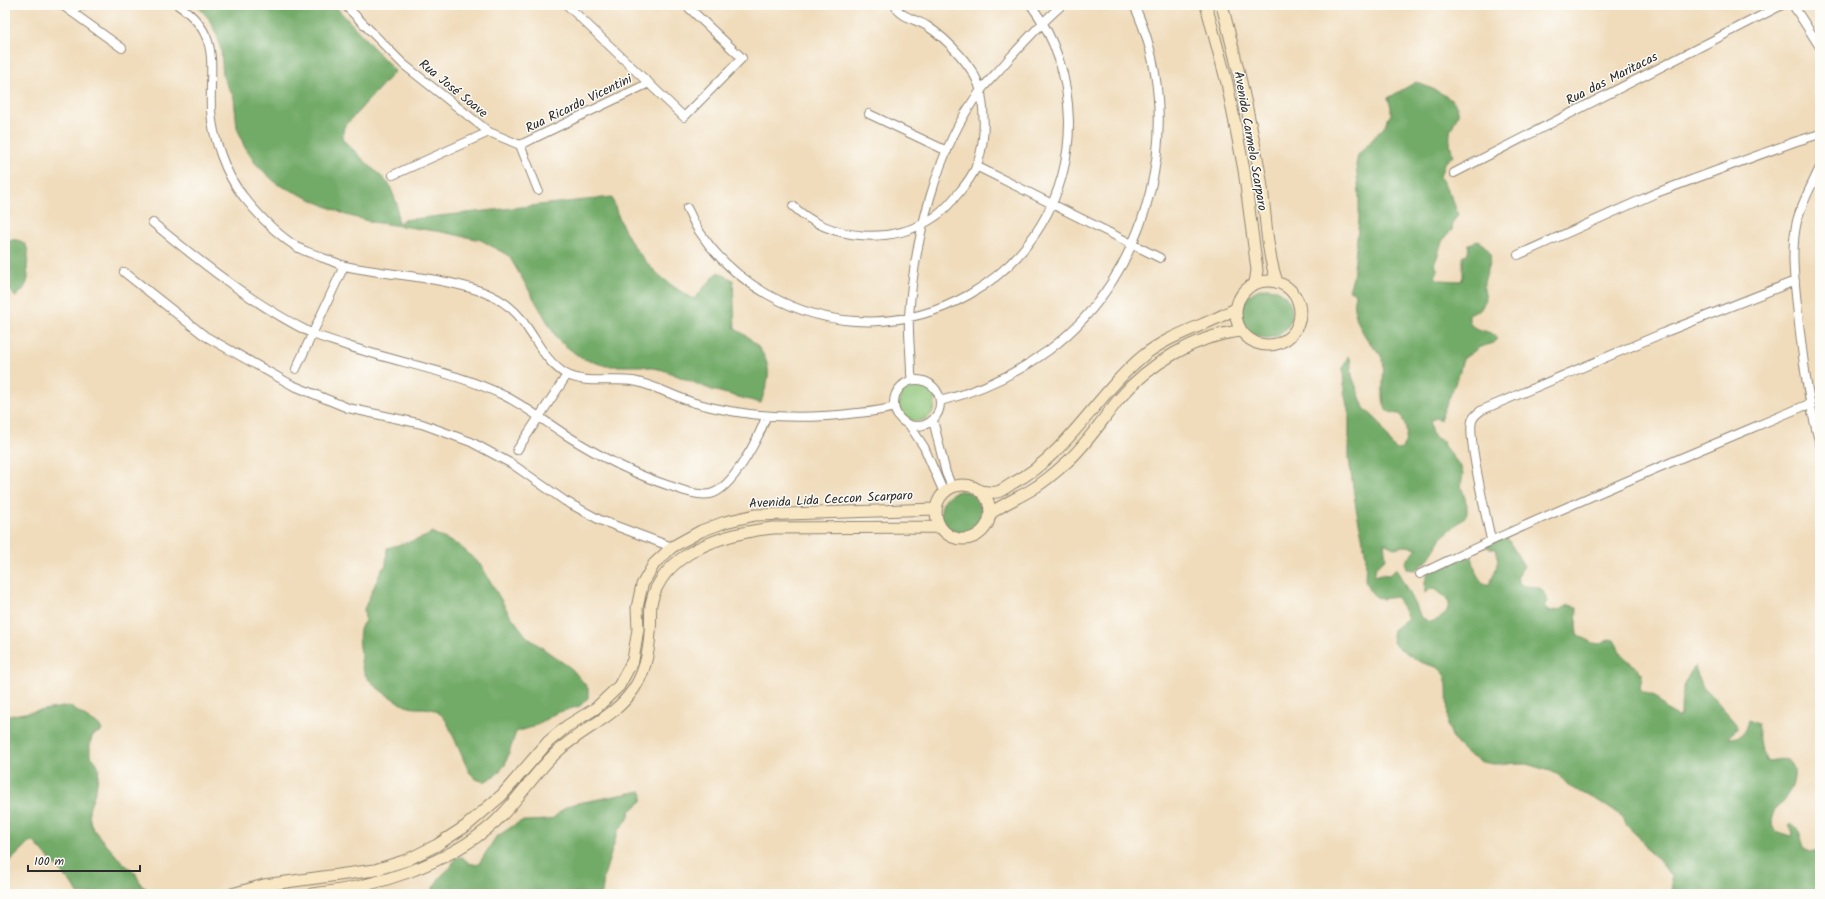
<svg xmlns="http://www.w3.org/2000/svg" width="1825" height="899" viewBox="0 0 1825 899" font-family="Kalam,sans-serif">
<rect width="100%" height="100%" fill="#fdfcf7"/>
<filter id="ink" filterUnits="userSpaceOnUse"><feTurbulence type="fractalNoise" baseFrequency=".025" numOctaves="2"/><feDisplacementMap in="SourceGraphic" scale="8" xChannelSelector="R" yChannelSelector="G"/><feConvolveMatrix kernelMatrix="1 2 1 2 8 2 1 2 1" color-interpolation-filters="sRGB"/></filter>
<filter id="wash" filterUnits="userSpaceOnUse"><feTurbulence type="fractalNoise" baseFrequency=".012" numOctaves="4" result="noise"/><feDisplacementMap in="SourceGraphic" scale="16" xChannelSelector="R" yChannelSelector="G"/><feGaussianBlur stdDeviation="0.9" result="paint"/><feColorMatrix in="noise" values="0 0 0 0 0 0 0 0 0 0 0 0 0 0 0 0 0 1.4 0 .05"/><feComposite in="paint" operator="in"/></filter>
<g filter="url(#wash)">
<rect width="100%" height="100%" fill="#f0dcbb"/>
<!-- green -->
<path fill="#8dc578" stroke="#5c7852" d="M899 403a18 18 0 1 1 36 0a18 18 0 1 1-36 0Z"/>
<!-- forest -->
<path fill="#72aa68" stroke="#4e6a4a" d="M197,5H334L395,71L344,127L342,139L389,184L397,204L398,224L403,220L612,197C624,242 652,277 694,299L718,272L733,280L735,329C753,338 771,356 768,378C767,386 763,395 761,403L712,390L663,370L642,366H606L581,358L558,340L509,256L481,240L442,232L372,222L346,215L277,184L255,163L244,146L237,127L234,98L223,77L221,51L217,35L209,19Z
M1416,82C1427,87 1461,98 1458,114C1457,119 1453,124 1451,129C1448,138 1451,147 1453,156L1444,163L1440,177L1452,198L1458,215L1453,222L1452,230C1438,240 1442,250 1434,264L1438,270L1435,277L1439,280L1461,281L1463,277V256L1468,253L1469,244L1478,241C1499,254 1488,264 1484,283C1483,288 1485,294 1486,299L1481,309L1469,315C1467,334 1488,326 1498,339L1494,343L1480,347L1463,359L1459,374L1440,420L1437,418L1431,420C1429,431 1432,437 1443,441L1444,446L1461,467L1463,475L1461,485L1467,505V514L1462,520L1443,536L1427,561L1415,570L1407,569L1405,562L1417,548L1405,546L1394,548L1384,543L1386,558L1376,567L1374,576L1382,574L1389,575L1396,568L1421,617L1430,622C1441,619 1447,615 1449,603L1443,595L1432,588L1425,593C1425,590 1424,586 1425,583C1428,563 1454,547 1472,557L1476,573L1483,584H1490C1494,573 1501,561 1496,549L1485,547L1506,536L1524,566L1517,577L1519,584C1526,588 1536,585 1541,589C1544,592 1546,598 1548,601L1545,608L1548,611L1559,610L1568,605L1577,607L1576,627L1577,634L1592,643L1602,644L1609,639L1614,640L1622,655L1642,673V678L1640,686L1641,690L1655,696L1667,710L1678,716L1681,715C1681,696 1683,681 1695,666L1701,686L1713,697L1737,724V729L1729,736V738C1742,738 1745,732 1748,720L1758,724C1760,730 1758,735 1759,741C1760,747 1765,754 1766,761C1772,761 1782,758 1788,760C1798,764 1794,786 1789,792C1785,799 1780,806 1773,811C1771,831 1772,831 1792,836L1793,834L1788,826L1790,824L1799,831L1804,847L1810,852L1820,850V894H1672L1671,877L1661,862L1649,852L1641,839L1627,826L1623,817L1597,800L1570,787L1557,773L1523,763L1494,764L1482,762L1470,756L1458,745L1452,736L1448,726L1447,685L1444,674L1439,668L1420,662L1399,648L1394,644L1392,637L1393,630L1408,618L1397,597L1381,599L1375,596L1369,590L1365,580L1366,556L1356,508L1349,459V414L1344,392L1343,368L1348,356L1350,358L1352,376L1364,408L1379,422L1391,444L1397,450L1402,449C1409,437 1407,426 1400,414C1396,414 1391,413 1388,411C1379,406 1385,372 1383,361C1380,351 1372,347 1367,339C1360,329 1350,307 1355,296L1354,292L1349,290L1353,278L1359,218V194L1356,165L1358,155L1384,127L1391,114V107L1388,98Z
M5,237L9,240C30,238 29,252 27,267C27,271 28,274 28,277C28,284 21,294 15,297L9,288H7L5,296Z
M1242 313a25 25 0 1 1 50 0a25 25 0 1 1-50 0Z
M941 512a21 21 0 1 1 42 0a21 21 0 1 1-42 0Z
M431,532L460,546L481,565L508,612L527,637L572,669L588,688V698L580,706L556,713L533,727L516,732L505,765L496,775L484,782L476,779L469,772L447,722C432,701 423,712 406,706C395,701 370,685 365,674C360,666 361,655 360,647C359,637 358,628 365,621L364,609L382,569L386,565L387,548L416,540L427,536Z
M69,706L100,726L102,731L93,735L90,743V755L97,763L99,769L96,789L89,810L90,821L93,829L104,842L124,864L135,872L141,885L155,894H78L73,885L33,841L30,842L5,866V714L12,715Z
M641,791L643,795L642,801L630,811L628,819L618,831L604,876L602,894H429L440,877L451,867L455,858L462,857L469,863L478,865L496,837L519,822L524,821L547,820L553,818L566,807L573,804Z"/>
</g>
<g filter="url(#ink)">
<g fill="none" stroke-linecap="round" stroke-linejoin="round">
<!-- street casing -->
<g stroke="#8e8473" stroke-width="10">
<path id="street" d="M62,5L122,48
M178,5C222,35 209,64 211,110C212,136 226,176 243,196C259,216 276,234 297,247C305,252 315,254 323,258C330,260 338,264 345,266C391,276 438,276 483,292C501,299 516,309 526,326C538,343 546,361 564,373C584,385 611,378 633,381C655,385 674,397 695,403C748,418 802,420 857,413C869,412 882,411 894,407
M345,5L403,64L489,132L520,145L538,190
M567,5L684,117L742,58L686,5
M1793,5L1820,47
M70,10L83,5
M869,114L947,151
M520,145L649,83
M976,166L1160,258
M1820,167C1812,185 1802,202 1797,221C1790,251 1795,284 1798,315C1803,359 1808,402 1820,444
M1454,173L1782,5
M393,175L489,132
M793,206C829,241 894,246 936,216C945,210 953,200 961,190C967,183 973,174 977,165C985,143 985,116 981,93C977,69 947,39 927,26C918,20 899,17 895,5
M687,208C691,215 694,224 699,231C716,257 741,279 767,294C901,371 1070,277 1069,121C1068,78 1056,39 1031,5
M153,223C203,264 253,304 311,333C322,338 334,341 345,345C398,363 454,371 505,396C526,407 546,422 566,435C599,456 633,474 670,486C682,490 697,496 710,494C732,490 759,437 766,417
M1518,255L1656,193L1794,142L1820,134
M124,272L205,336L292,385L348,408L422,424L471,442L512,464L565,501L600,520L672,547
M296,369L344,266
M894 403a23 23 0 1 1 46 0a23 23 0 1 1-46 0Z
M913,380L911,374C911,355 908,335 909,316C914,244 936,148 981,90C989,80 999,71 1007,61C1025,41 1042,22 1062,5
M940,401C980,391 1016,374 1049,350C1151,274 1188,120 1134,5
M933,420L946,473L952,487
M910,426L924,447L944,493
M517,450L567,375
M1491,540C1487,519 1467,437 1472,421C1474,415 1478,413 1482,410L1668,331L1795,281
M1420,574C1548,513 1679,459 1809,404"/>
</g>
<!-- secondary casing -->
<g stroke="#8e8473" stroke-width="13">
<path id="secondary" d="M1206,5L1227,83L1244,170L1257,270L1255,284
M1222,5C1237,63 1251,121 1261,180C1266,214 1266,250 1277,282
M1236 313a32 32 0 1 1 64 0a32 32 0 1 1-64 0Z
M936 512a27 27 0 1 1 54 0a27 27 0 1 1-54 0Z
M979,491C984,491 992,493 997,492C1002,491 1008,486 1013,483C1068,454 1096,395 1143,356C1170,334 1205,326 1235,309
M989,515C1002,504 1016,499 1031,490C1043,483 1056,472 1067,462C1087,444 1102,420 1119,399C1149,364 1195,336 1240,331
M232,894L264,885L375,870L407,860L437,845L466,826L502,795L548,742L567,726L596,708L619,686L633,660L638,629L637,608L642,585L654,564L672,547L701,531L725,522L755,515L936,509
M312,894C373,888 447,865 494,823C518,801 533,774 557,752C581,729 614,718 633,690C645,673 649,652 650,632C651,623 650,614 651,604C662,551 727,533 773,528L940,527"/>
</g>
<!-- street -->
<use href="#street" stroke="#fff" stroke-width="8"/>
<!-- secondary -->
<use href="#secondary" stroke="#f9e7c3" stroke-width="11"/>
</g>
</g>
<g text-anchor="middle" dominant-baseline="central" stroke-width="3" stroke-linejoin="round" paint-order="stroke">
<!-- street labels -->
<g font-size="13" fill="#2b2b2b" stroke="#fdfcf7">
<text transform="translate(1612 79) rotate(-27)">Rua das Maritacas</text>
<text transform="translate(453 89) rotate(39)">Rua José Soave</text>
<text transform="translate(579 104) rotate(-26)">Rua Ricardo Vicentini</text>
<text transform="translate(1250 141) rotate(80)">Avenida Carmelo Scarparo</text>
<text transform="translate(831 500) rotate(-3)">Avenida Lida Ceccon Scarparo</text>
</g>
</g>
<!-- margin -->
<rect width="1825" height="899" fill="none" stroke="#fdfcf7" stroke-width="20"/>
<!-- scale -->
<path d="M28 865v6h112v-6" fill="none" stroke="#2b2b2b" stroke-width="2"/>
<text x="34" y="865" font-size="12" fill="#2b2b2b" stroke="#fdfcf7" stroke-width="3" paint-order="stroke">100 m</text>
</svg>
